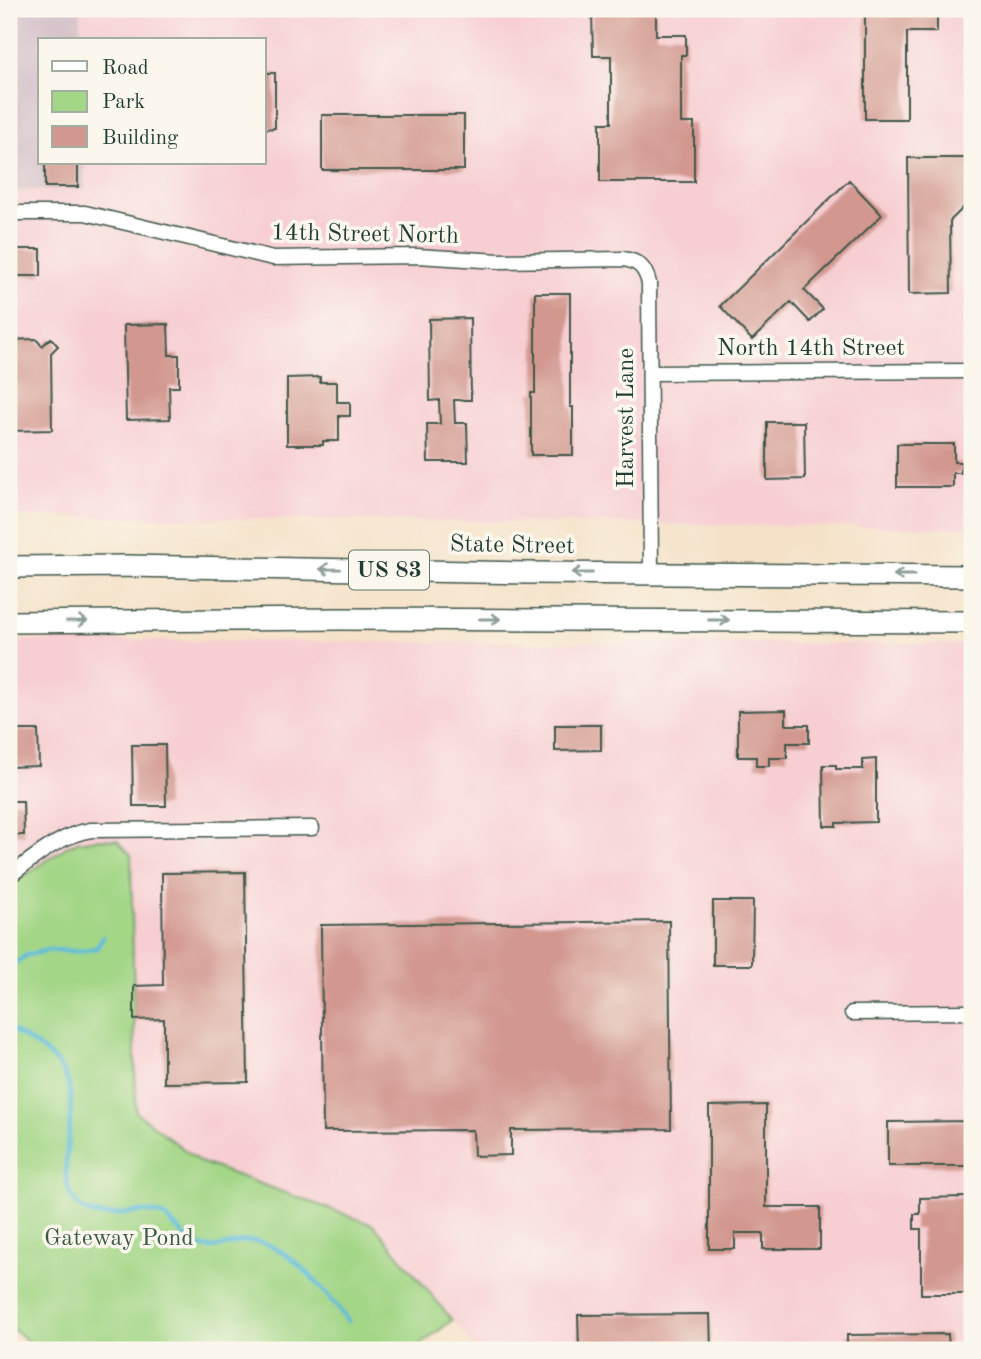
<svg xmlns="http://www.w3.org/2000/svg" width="981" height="1359" viewBox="0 0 981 1359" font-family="'Old Standard TT',serif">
<rect width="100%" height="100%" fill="#fbf7ec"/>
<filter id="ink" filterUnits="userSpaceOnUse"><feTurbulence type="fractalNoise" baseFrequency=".0143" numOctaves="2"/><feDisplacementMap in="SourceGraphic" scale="14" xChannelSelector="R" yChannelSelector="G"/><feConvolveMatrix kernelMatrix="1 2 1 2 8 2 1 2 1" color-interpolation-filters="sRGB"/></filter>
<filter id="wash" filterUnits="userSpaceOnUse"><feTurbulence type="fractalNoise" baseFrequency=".00686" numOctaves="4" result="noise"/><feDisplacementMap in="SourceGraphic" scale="28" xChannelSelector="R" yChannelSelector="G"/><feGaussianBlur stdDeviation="1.57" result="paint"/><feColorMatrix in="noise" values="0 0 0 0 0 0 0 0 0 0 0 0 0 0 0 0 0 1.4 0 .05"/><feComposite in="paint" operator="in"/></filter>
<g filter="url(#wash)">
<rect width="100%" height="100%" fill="#f5e2c8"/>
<!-- built -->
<path fill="#f7cfd3" d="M80,9H972V528L9,516V191L85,189L84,163H264V40H81Z
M9,640L972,644V1350H477L374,1225L200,1162L136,1112L131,856L117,840L96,839L77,842L66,847L9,887Z"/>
<!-- industrial -->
<path fill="#d2bdc7" d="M9,9H80L81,40H40V163H84L85,189L9,191Z"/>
<!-- green -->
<path fill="#a3d686" stroke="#618a5d" stroke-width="2" d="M96,839L117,840L131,855L136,1112L200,1162L374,1225L452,1320L414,1350H39L9,1326V887L66,847L77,842Z"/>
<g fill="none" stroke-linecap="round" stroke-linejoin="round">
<!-- stream -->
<path stroke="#5dbbdb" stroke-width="4.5" d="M9,967L27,955L49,950L78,951L97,948L103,937
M9,1028C28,1041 54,1053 65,1075C84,1113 47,1180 81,1208C101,1223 127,1210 149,1212C173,1214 180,1239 200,1246C215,1252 233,1242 247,1241C287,1239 326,1293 348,1321"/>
</g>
<g id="blocks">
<!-- building -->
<path fill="#d2988f" d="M592,9H656V35H686V55H681V123H694V182H600V123H611V56H593Z
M865,9H907V11H937V32H907V119H865Z
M264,73H275V128L264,129Z
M322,115H464V170H322Z
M908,158H972V199L950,221L951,293L909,294Z
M45,163H78V187H45Z
M849,180L882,215L804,290L823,309L810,322L791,302L752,340L720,306Z
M9,249H41V276H9Z
M535,293H570V407H573V455H531V393H535Z
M470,318L471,400H454L455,423H467L468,462H428L427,424H440L439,400L430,401L429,319Z
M168,324L169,355H179V387H169L170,419L126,420L124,325Z
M51,338L58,346L51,353L52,430L9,431V340L36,339L42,346Z
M320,377V382H337V402H350V416H339V441H323V445H287V378Z
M767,422H804L805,479L767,480Z
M897,444H954V462H961V473H953V487H897Z
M786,710V725H809V743H787V758H769V766H756V757H738V711Z
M555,725H601V750L555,751Z
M9,730H38L39,766L9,767Z
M132,745H165L166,806H133Z
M876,759V822L836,823V826H824L823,765H836V769H863V760Z
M9,801H23L24,835H9Z
M245,872L248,1082L164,1083V1019L134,1020V986L163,985L162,873Z
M713,901H753L752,965H713Z
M669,921L671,1129L511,1130V1155L474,1156L473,1130L323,1131L321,925Z
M766,1105V1207H820V1249H763V1233H735V1249H709V1106Z
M972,1121V1166H888V1122Z
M966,1197L967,1294H921V1229H914V1214H920V1198Z
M710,1314L711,1350H579L578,1315Z
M948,1334L949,1350H847V1335Z"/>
</g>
</g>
<g filter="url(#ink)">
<use href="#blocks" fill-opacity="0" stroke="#3f564a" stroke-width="2"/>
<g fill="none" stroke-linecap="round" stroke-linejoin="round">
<!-- minor casing -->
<g stroke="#3f564a" stroke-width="17">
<path id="minor" d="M9,213H85L273,258L417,256L499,261L623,259C639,261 645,268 649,283L651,573
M650,373L972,371
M9,876C34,858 59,835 91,830L312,828
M852,1013L972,1012
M9,1348L12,1350"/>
</g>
<!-- highway casing -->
<g stroke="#3f564a" stroke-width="24">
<path id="highway" d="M9,567L127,566L529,573L972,576
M9,622L339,619L972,622"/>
</g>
<!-- minor -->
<use href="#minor" stroke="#fff" stroke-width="14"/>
<!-- highway -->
<use href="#highway" stroke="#fff" stroke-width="21"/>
</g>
<!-- one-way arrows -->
<defs><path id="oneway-shaft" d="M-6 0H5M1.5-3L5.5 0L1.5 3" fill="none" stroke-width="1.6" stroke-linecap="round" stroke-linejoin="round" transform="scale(1.75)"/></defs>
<g stroke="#8f9e9a">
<use href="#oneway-shaft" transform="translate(330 569) rotate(-179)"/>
<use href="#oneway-shaft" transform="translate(582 573) rotate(-180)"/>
<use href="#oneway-shaft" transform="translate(904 575) rotate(-180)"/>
<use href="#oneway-shaft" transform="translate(490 619)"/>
<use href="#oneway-shaft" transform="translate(719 620)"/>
<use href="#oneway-shaft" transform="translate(77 621) rotate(-1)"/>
</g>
</g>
<g text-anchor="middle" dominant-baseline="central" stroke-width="7" stroke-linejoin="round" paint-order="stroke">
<!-- shield labels -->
<rect fill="#fbf7ec" stroke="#61756b" stroke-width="2" x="349" y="550.5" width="80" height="39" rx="5"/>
<g font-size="23" font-weight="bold" fill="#1f3d34">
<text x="389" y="570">US 83</text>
</g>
<!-- street labels -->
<g font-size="24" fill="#1f3d34" stroke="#fbf7ec">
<text transform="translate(365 235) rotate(1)">14th Street North</text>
<text x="811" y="349">North 14th Street</text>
<text transform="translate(627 418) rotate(-90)">Harvest Lane</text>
<text transform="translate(512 546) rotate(1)">State Street</text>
</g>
<!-- park labels -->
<g font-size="24" fill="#395c44" stroke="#fbf7ec">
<text x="119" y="1239">Gateway Pond</text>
</g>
</g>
<!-- margin -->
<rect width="981" height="1359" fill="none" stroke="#fbf7ec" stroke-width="35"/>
<!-- legend -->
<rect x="38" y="38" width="228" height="126" fill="#fbf7ec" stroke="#a3ada2" stroke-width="2"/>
<rect x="52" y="61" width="35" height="10" fill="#ffffff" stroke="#a3ada2" stroke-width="2"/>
<text x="102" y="74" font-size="21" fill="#1f3d34">Road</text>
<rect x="52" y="91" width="35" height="21" fill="#a3d686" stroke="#a3ada2" stroke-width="2"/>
<text x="102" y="108" font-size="21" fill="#1f3d34">Park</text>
<rect x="52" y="126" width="35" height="21" fill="#d2988f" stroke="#a3ada2" stroke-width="2"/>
<text x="102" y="144" font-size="21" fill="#1f3d34">Building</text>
</svg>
